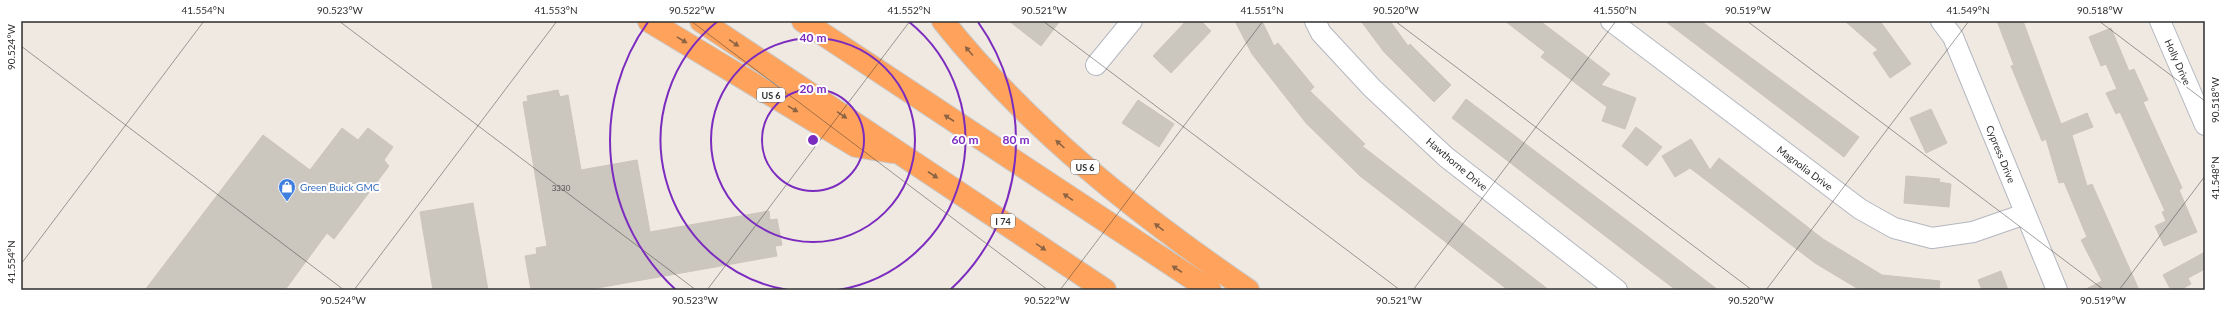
<svg xmlns="http://www.w3.org/2000/svg" width="2226" height="311" viewBox="0 0 2226 311" font-family="Lato,sans-serif">
<rect width="100%" height="100%" fill="#efe9e1"/>
<!-- building -->
<path fill="#cbc7bf" stroke="#cbc5ba" d="M1009,21H1060L1041,46Z
M1186,21H1201L1211,31L1171,73L1153,56Z
M1235,21H1262L1274,46L1278,43L1314,87L1310,91L1365,144L1362,146L1549,290H1508L1360,176L1306,123L1252,54Z
M1361,21H1390L1408,46L1410,44L1451,85L1434,102L1384,52Z
M1505,21H1540L1610,74L1601,85L1636,98L1625,129L1602,121L1607,107L1541,57L1545,52Z
M1665,21H1701L1859,137L1844,157Z
M1845,21H1880L1911,64L1890,78L1873,53L1878,50Z
M1997,21H2023L2061,124L2087,113L2093,127L2072,135L2087,186L2092,184L2139,290H2084L2102,281L2081,240L2087,237L2064,182L2059,183L2046,139L2042,141L2011,66L2014,65Z
M2111,28L2129,71L2134,69L2148,100L2143,102L2182,188L2179,190L2197,232L2164,246L2155,226L2166,221L2162,212L2165,211L2120,112L2116,114L2106,93L2117,89L2106,64L2101,66L2089,37Z
M558,90L560,97L568,95L581,170L637,160L650,232L769,211L770,220L777,219L782,245L775,246L777,256L586,290H531L525,256L537,254L536,248L547,246L523,102L528,101L527,96Z
M1466,99L1641,231L1718,290H1676L1639,262L1452,118Z
M1138,100L1174,124L1159,147L1122,123Z
M1931,109L1947,143L1926,153L1910,118Z
M1636,127L1662,147L1647,166L1622,146Z
M342,128L358,140L368,128L393,147L384,160L389,166L334,239L327,233L285,290H145L263,135L310,170Z
M1691,139L1710,170L1719,158L1823,239L1882,275L1940,281L1939,290H1860L1815,263L1690,168L1675,177L1662,156Z
M1906,176L1940,179L1939,182L1951,184L1949,207L1904,203Z
M473,203L488,290H433L420,212Z
M2205,252V269L2188,278L2191,284L2180,290H2171L2163,275Z
M2001,271L2008,290H1982L1978,280Z"/>
<g fill="none" stroke-linecap="round" stroke-linejoin="round">
<!-- minor casing -->
<g stroke="#b4b7c1" stroke-width="22">
<path id="minor" d="M1315,21L1321,33L1372,88L1446,157L1617,290
M1611,21L1860,209L1894,228L1932,238L1973,232L2025,214
M1941,21L1953,37L2057,290
M2160,21L2205,125
M1096,65L1132,21"/>
</g>
<!-- motorway casing -->
<g stroke="#c9c9c9" stroke-width="24">
<path id="motorway" d="M649,21L856,146L892,152
M701,21L1105,290
M803,21L1210,290
M943,21C1028,128 1136,213 1248,290"/>
</g>
<!-- minor -->
<use href="#minor" stroke="#fff" stroke-width="20"/>
<!-- motorway -->
<use href="#motorway" stroke="#ffa35c" stroke-width="22"/>
</g>
<!-- one-way arrows -->
<defs><path id="oneway-solid" d="M-6-.8H1V-3.2L6.5 0L1 3.2V.8H-6Z"/></defs>
<g fill="#8c6343">
<use href="#oneway-solid" transform="translate(682 40) rotate(31)"/>
<use href="#oneway-solid" transform="translate(734 43) rotate(34)"/>
<use href="#oneway-solid" transform="translate(969 51) rotate(-131)"/>
<use href="#oneway-solid" transform="translate(793 109) rotate(31)"/>
<use href="#oneway-solid" transform="translate(842 115) rotate(34)"/>
<use href="#oneway-solid" transform="translate(949 118) rotate(-147)"/>
<use href="#oneway-solid" transform="translate(1060 144) rotate(-138)"/>
<use href="#oneway-solid" transform="translate(933 175) rotate(33)"/>
<use href="#oneway-solid" transform="translate(1068 197) rotate(-146)"/>
<use href="#oneway-solid" transform="translate(1159 227) rotate(-142)"/>
<use href="#oneway-solid" transform="translate(1041 247) rotate(34)"/>
<use href="#oneway-solid" transform="translate(1177 269) rotate(-147)"/>
</g>
<!-- ticks -->
<path fill="none" stroke="#2e2e2e" stroke-width="1" stroke-opacity="0.45" d="M339,21L696,290M691,21L1048,290M1043,21L1400,290M1395,21L1752,290M1747,21L2104,290M2099,21L2205,101M21,46L344,290M21,264L204,21M354,290L557,21M707,290L910,21M1060,290L1263,21M1413,290L1616,21M1766,290L1969,21M2119,290L2205,176"/>
<!-- distance rings -->
<g fill="none" stroke="#7b2cbf" stroke-width="2">
<circle cx="813" cy="140" r="51"/>
<circle cx="813" cy="140" r="102"/>
<path d="M788 290A152 152 0 0 1 718 21M908 21A152 152 0 0 1 838 290"/>
<path d="M676 290A203 203 0 0 1 648 22M978 22A203 203 0 0 1 950 290"/>
</g>
<!-- icons -->
<defs>
<g id="shop-pin" transform="scale(0.9)"><path d="M0 17L-7.5 6A9.5 9.5 0 1 1 7.5 6Z" fill="#3f7fe0" stroke="#fff"/><path d="M-5-2.5h2.3a2.7 3.5 0 0 1 5.4 0H5L5.5 6h-11ZM-1.5-2.5h3a1.5 2.3 0 0 0-3 0Z" fill="#fff"/></g>
</defs>
<g fill-rule="evenodd">
<use href="#shop-pin" x="287" y="187"/>
</g>
<g text-anchor="middle" dominant-baseline="central" stroke-width="4" stroke-linejoin="round" paint-order="stroke">
<!-- number labels -->
<g font-size="8" fill="#555452">
<text x="561" y="188">3330</text>
</g>
<!-- shield labels -->
<g fill="#fff" stroke="#6d6d6d" stroke-width="1">
<rect x="757" y="88" width="28" height="14" rx="3"/>
<rect x="1071" y="160" width="28" height="14" rx="3"/>
<rect x="991" y="214" width="24" height="14" rx="3"/>
</g>
<g font-size="9" font-weight="bold" fill="#2e2e2e">
<text x="771" y="95">US 6</text>
<text x="1085" y="167">US 6</text>
<text x="1003" y="221">I 74</text>
</g>
<!-- street labels -->
<g font-size="10" fill="#2e2e2e" stroke="#fff">
<text transform="translate(2178 62) rotate(66)">Holly Drive</text>
<text transform="translate(2001 154) rotate(68)">Cypress Drive</text>
<text transform="translate(1457 164) rotate(40)">Hawthorne Drive</text>
<text transform="translate(1805 168) rotate(37)">Magnolia Drive</text>
</g>
<!-- shop labels -->
<g font-size="10" fill="#366cbe" stroke="#fff" text-anchor="start">
<text x="300" y="187">Green Buick GMC</text>
</g>
</g>
<circle cx="813" cy="140" r="6" fill="#7b2cbf" stroke="#fff" stroke-width="2"/>
<g font-size="12" text-anchor="middle" font-weight="bold" fill="#7b2cbf" stroke="#fff" stroke-width="4" stroke-linejoin="round" paint-order="stroke">
<text x="813" y="42">40 m</text>
<text x="813" y="93">20 m</text>
<text x="965" y="144">60 m</text>
<text x="1016" y="144">80 m</text>
</g>
<!-- border -->
<rect width="2226" height="311" fill="none" stroke="#ffffff" stroke-width="44"/>
<rect x="22" y="22" width="2182" height="267" fill="none" stroke="#2e2e2e" stroke-width="1.5"/>
<g font-size="10" text-anchor="middle" fill="#2e2e2e">
<text x="203" y="14">41.554°N</text>
<text x="340" y="14">90.523°W</text>
<text x="556" y="14">41.553°N</text>
<text x="692" y="14">90.522°W</text>
<text x="909" y="14">41.552°N</text>
<text x="1044" y="14">90.521°W</text>
<text x="1262" y="14">41.551°N</text>
<text x="1396" y="14">90.520°W</text>
<text x="1615" y="14">41.550°N</text>
<text x="1748" y="14">90.519°W</text>
<text x="1968" y="14">41.549°N</text>
<text x="2100" y="14">90.518°W</text>
<text transform="translate(11 47) rotate(-90)" y="4">90.524°W</text>
<text transform="translate(2215 100) rotate(-90)" y="4">90.518°W</text>
<text transform="translate(2215 178) rotate(-90)" y="4">41.548°N</text>
<text transform="translate(11 262) rotate(-90)" y="4">41.554°N</text>
<text x="343" y="304">90.524°W</text>
<text x="695" y="304">90.523°W</text>
<text x="1047" y="304">90.522°W</text>
<text x="1399" y="304">90.521°W</text>
<text x="1751" y="304">90.520°W</text>
<text x="2103" y="304">90.519°W</text>
</g>
</svg>
